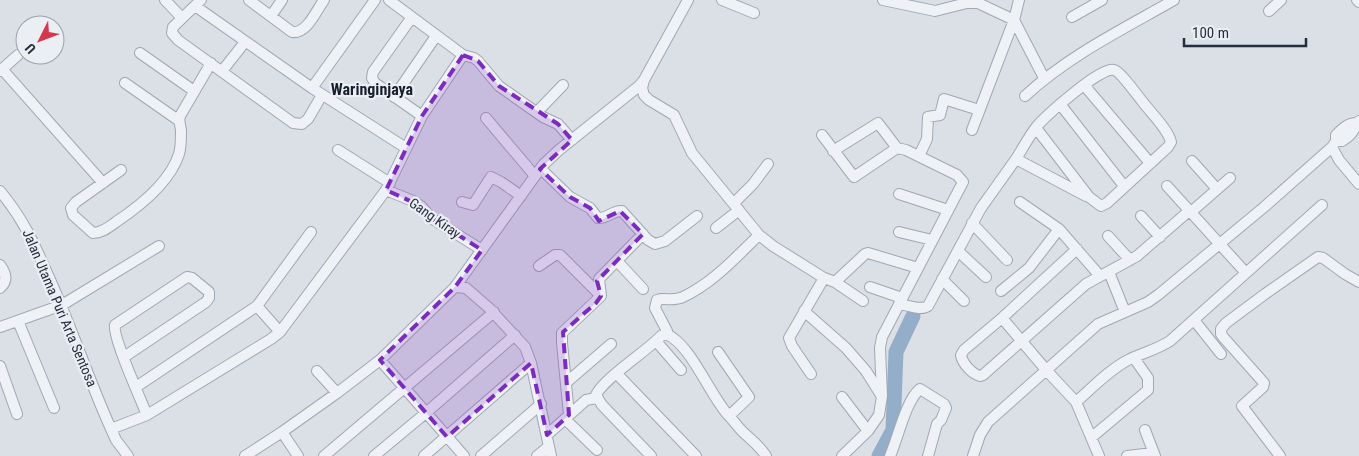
<svg xmlns="http://www.w3.org/2000/svg" width="1359" height="456" viewBox="0 0 1359 456" font-family="'Roboto Condensed',sans-serif">
<rect width="100%" height="100%" fill="#dbe0e7"/>
<g fill="none" stroke-linecap="round" stroke-linejoin="round">
<!-- river -->
<path stroke="#94aec9" stroke-width="15" d="M879,456L893,430L896,352L913,316"/>
<!-- minor casing -->
<g stroke="#a1a7b1" stroke-width="12">
<path id="minor" d="M165,0L182,18
M201,0L173,27L172,33L178,40L293,123L302,124L308,119L322,95
M249,0L292,32C307,34 316,11 324,0
M722,0L754,13
M883,0L935,11L967,3H978L1014,20L1044,78
M1357,0L1359,2
M195,6L312,88L406,148
M1269,11L1281,0
M271,16L282,0
M412,17L373,72L372,78L375,83L422,116
M1072,17L1102,0
M140,53L194,91
M463,55L474,58L478,61L499,86L543,117L558,124L572,140
M2,69L103,183
M0,71L18,55
M222,71L245,42
M644,80L642,88L644,95L649,100L674,115L692,153L759,235L773,246L824,278L835,282L865,254L868,253L918,268
M125,83L178,120
M1084,85L1150,163
M312,88L375,0
M1025,96C1068,56 1123,29 1174,0
M394,97L436,36
M1060,104L1124,186
M537,112L563,85
M486,118L535,176
M972,130L1014,20L1019,0
M822,135L854,177L897,148L906,150L957,175L963,182L882,337L880,348L882,396L879,415L868,431L842,456
M1336,141H1342C1354,133 1352,132 1359,121
M1332,147L1339,160L1359,184
M338,150L390,183
M833,151L878,123L897,148
M919,156L927,139L928,117L940,115L944,99L979,110
M1016,159C1023,148 1029,136 1037,126C1047,115 1101,66 1114,70C1120,71 1137,95 1142,101C1150,112 1168,129 1171,142L1168,147L1107,203L1101,206L1089,197L1036,128
M1192,161L1217,189
M541,169L570,197L590,208L598,218C607,219 613,210 622,211L648,240L655,244L665,241L697,216
M121,170L76,202L71,208L73,215L93,233C102,233 109,227 116,222C140,206 170,182 179,154C181,148 181,138 181,131C181,126 178,122 180,116L211,63
M1167,186L1246,273
M386,190L413,201L421,206L431,218L482,250
M0,191C23,219 33,241 47,273C71,325 88,378 111,429L116,440L128,456
M899,194L948,210
M462,202L473,205L491,177L501,182L521,196
M1020,202L1059,229L1100,276
M734,203L753,184L768,164
M1191,212L1230,178
M1141,216L1160,237
M972,223L1007,260
M716,228L739,210
M899,232L932,240
M1108,236L1130,260
M1077,249L1002,318L964,350L961,355C962,363 972,374 980,376L983,375L1086,284L1137,256L1189,211
M958,251L986,277
M617,261L643,289
M0,265C6,273 8,281 0,288
M539,266L555,255H560L601,296
M1109,272L1125,312
M942,279L964,301
M835,282L863,301
M455,287L466,288L489,308L525,347L531,363L551,456
M870,287L902,298
M1001,291L1029,268L1059,229
M899,304C908,305 921,311 928,306L981,208L1016,159L1086,196
M257,306L280,332
M804,311L846,348L866,371L881,395
M1002,318L1047,371L1076,402L1099,456
M1194,320L1221,354
M18,321L54,408
M0,327L62,305L159,246
M666,334L667,331L655,308L657,300C665,297 672,302 683,297C713,283 736,257 759,235
M666,334C691,344 710,396 729,416C734,421 737,426 742,431C751,440 759,445 766,456
M656,341L681,370
M718,352L749,397L729,416
M124,357L206,302L209,298V292L192,278L187,277L115,325C112,336 141,400 147,415
M380,360L464,456
M0,366L17,414
M317,371L337,393
M617,374L696,456
M811,374L792,346L789,338L824,278
M567,382L611,344
M136,387L257,306L311,232
M842,397L868,431
M1076,402C1092,388 1109,370 1128,360C1142,353 1156,350 1170,341L1322,205
M569,415L562,343V333L601,296L599,279L643,234
M565,419L597,450
M111,429L147,415L271,339L280,332L386,190L422,116L463,55L389,0
M1145,430L1155,456
M282,432L298,456
M547,435L586,400L596,398
M1092,437L1148,390V378L1134,358
M245,456L282,432L337,393L380,360L455,287L543,165L559,150L639,86L644,80L688,0
M324,456L494,312
M374,456L427,412L515,335
M424,456L531,363
M481,456L541,404
M537,456L549,446
M651,456L602,405L596,395C603,379 647,351 661,336L666,334
M890,456C898,438 906,400 920,389L944,404L946,408L941,420L937,424L928,456
M973,456L980,435L988,422L1098,324L1148,302L1158,295L1263,208L1332,147L1336,141V135C1343,128 1348,123 1357,123
M1127,456L1153,453
M1280,456L1242,406L1263,387L1264,383L1224,338L1221,334V329L1226,323L1265,294L1318,257L1323,258L1345,274L1359,282"/>
</g>
<!-- minor -->
<use href="#minor" stroke="#eef1f5" stroke-width="10"/>
</g>
<!-- marked area -->
<path fill="#7b2cbf" fill-opacity="0.2" stroke="#7b2cbf" stroke-width="4" stroke-dasharray="10 6" stroke-linejoin="round" d="M463,55L478,61L499,86L558,124L572,140L540,169L570,197L590,208L599,221L620,211L643,234L597,281L601,296L596,303L563,332L569,415L547,435L531,363L447,437L380,360L455,287L482,250L431,218L421,206L386,190L422,116Z"/>
<g text-anchor="middle" dominant-baseline="central" stroke-width="4.5" stroke-linejoin="round" paint-order="stroke">
<!-- street labels -->
<g font-size="14" fill="#252e3d" stroke="#ebeff4">
<text transform="translate(435 218) rotate(35)">Gang Kiray</text>
<text transform="translate(60 308) rotate(67)">Jalan Utama Puri Arta Sentosa</text>
</g>
<!-- quarter labels -->
<g font-size="16" font-weight="bold" fill="#171f2e" stroke="#ebeff4">
<text x="372" y="89">Waringinjaya</text>
</g>
</g>
<!-- north arrow -->
<g transform="translate(40 40) rotate(228)"><circle r="24" fill="#ebeff4" stroke="#9ca2ab"/>
<path d="M0-4L9 19L0 12L-9 19Z" fill="#d43850"/>
<text y="-8" font-size="14" font-weight="bold" text-anchor="middle" fill="#252e3d">U</text>
</g>
<!-- scale -->
<path d="M1184 38v8h122v-8" fill="none" stroke="#252e3d" stroke-width="2.5"/>
<text x="1192" y="38" font-size="15" fill="#252e3d" stroke="#ebeff4" stroke-width="4" paint-order="stroke">100 m</text>
</svg>
